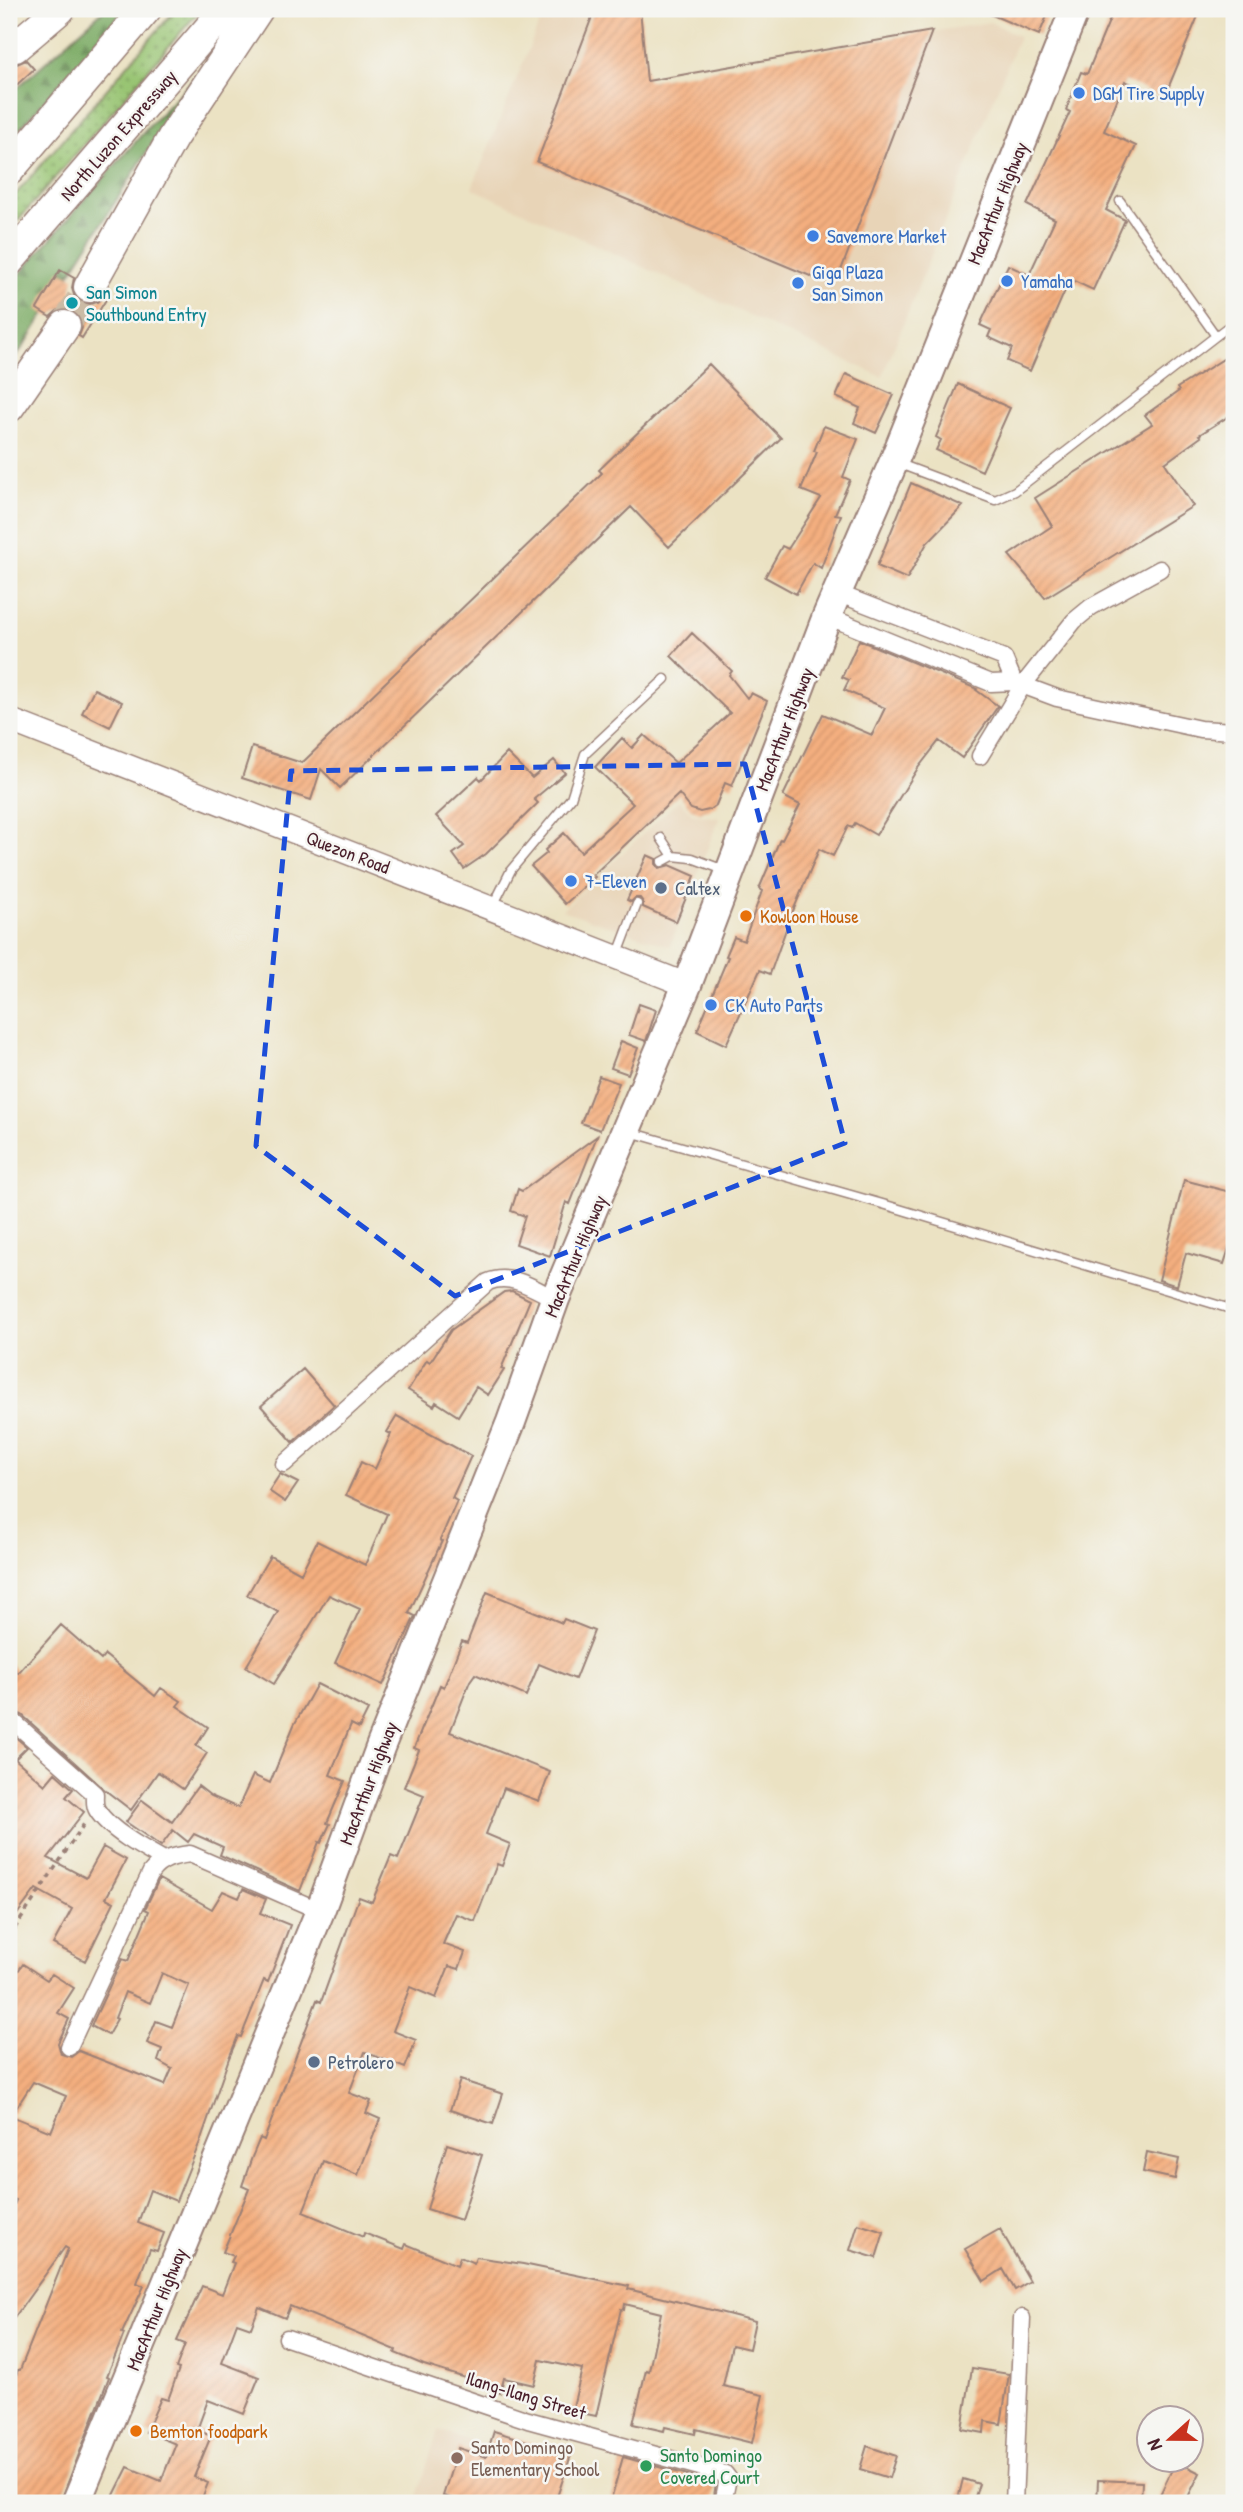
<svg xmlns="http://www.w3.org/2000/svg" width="1243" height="2512" viewBox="0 0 1243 2512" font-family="'Patrick Hand',sans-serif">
<defs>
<pattern id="grass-dots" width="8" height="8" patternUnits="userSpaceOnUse" patternTransform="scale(1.75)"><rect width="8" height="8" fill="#98c472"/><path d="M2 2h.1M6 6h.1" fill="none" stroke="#7e9f5e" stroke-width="1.8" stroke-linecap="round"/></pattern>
<pattern id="forest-firs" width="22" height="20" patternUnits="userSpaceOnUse" patternTransform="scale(1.75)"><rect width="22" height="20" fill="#7aaa64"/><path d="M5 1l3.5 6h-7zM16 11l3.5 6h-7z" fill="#668a53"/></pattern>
<pattern id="building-hatch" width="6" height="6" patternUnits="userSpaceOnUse" patternTransform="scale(1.75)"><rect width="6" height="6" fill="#f4af7f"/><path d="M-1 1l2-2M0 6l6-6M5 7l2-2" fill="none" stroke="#d3966e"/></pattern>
</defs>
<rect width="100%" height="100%" fill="#f6f6f2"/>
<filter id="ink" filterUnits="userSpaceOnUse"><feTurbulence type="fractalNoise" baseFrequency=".0143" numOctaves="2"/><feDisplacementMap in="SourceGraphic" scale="14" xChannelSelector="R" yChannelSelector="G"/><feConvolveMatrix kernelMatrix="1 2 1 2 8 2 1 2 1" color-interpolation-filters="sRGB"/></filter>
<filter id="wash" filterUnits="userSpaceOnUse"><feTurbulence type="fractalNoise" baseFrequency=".00686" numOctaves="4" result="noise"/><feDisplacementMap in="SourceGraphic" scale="28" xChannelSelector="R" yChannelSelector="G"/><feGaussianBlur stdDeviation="1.57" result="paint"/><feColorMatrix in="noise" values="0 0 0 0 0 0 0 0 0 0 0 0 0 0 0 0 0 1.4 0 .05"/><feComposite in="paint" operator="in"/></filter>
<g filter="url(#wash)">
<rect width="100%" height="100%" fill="#ebe2c3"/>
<!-- built -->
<path fill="#e8d4b7" d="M545,9H640L648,81L990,22L1019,36L882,377L472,188Z
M679,800L693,814L719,818L670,946L562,910Z
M438,2430L485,2446L483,2470L583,2503H415Z"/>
<!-- grass -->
<path fill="url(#grass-dots)" stroke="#71724e" stroke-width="2" d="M176,9H201L9,231V202Z"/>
<!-- forest -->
<path fill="url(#forest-firs)" stroke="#626448" stroke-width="2" d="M105,9H125L9,141V95Z
M204,68L155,139L28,340L9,366V286L153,122Z"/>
<g id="blocks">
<!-- building -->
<path fill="url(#building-hatch)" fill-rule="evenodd" d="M595,9H640L647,81L932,31L840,273L815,278L537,162Z
M978,9H1050L1039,35Z
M1114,9H1201L1164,98L1125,81L1104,131L1136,146L1106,210L1125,220L1093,290L1070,279L1030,371L1007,361L1012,348L988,337L991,330L980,325L1008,265L1029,275L1055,219L1027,205L1070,112L1066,110L1081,72L1087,74Z
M26,60L34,69L9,92V63L17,64Z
M60,270L74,278L72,288L74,295L80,302L90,304L97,302L104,296L107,298L82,338L79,336L82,328L81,319L74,311L67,309L58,310L50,317L37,309Z
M1225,358L1234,373V413L1199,435L1201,437L1165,463L1193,506L1045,598L1009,555L1052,526L1035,498L1152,424L1145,415L1179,391L1177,388Z
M709,364L781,438L669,547L631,507L340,788L321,769L311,800L242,778L252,747L302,763L602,473L599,470Z
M846,374L894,395L876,433L854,423L860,408L836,397Z
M958,384L1010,408L982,471L936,450L941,440L936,437Z
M824,426L858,439L843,477L850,480L835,514L841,515L821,568L813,563L796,594L765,577L782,546L788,549L821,498L801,490L817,452L814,451Z
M911,483L963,506L927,543L907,579L877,566Z
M692,633L732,671L729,675L747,698L751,693L767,701L732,786L725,783L716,805L709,810L700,812L691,809L679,794L593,875L595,877L565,904L531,866L547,853L545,850L564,833L581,852L633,804L595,767L622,738L632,748L644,735L676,763L730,713L671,656Z
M859,640L977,689L976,690L998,706L962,758L939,741L918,768L876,835L855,823L852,828L848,826L833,856L819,849L790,918L770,974L760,970L726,1045L697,1031L728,957L726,956L734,937L744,941L762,891L759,889L780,839L782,840L800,805L783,796L823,714L872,735L885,708L844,690L849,680L842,677Z
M94,689L122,702L110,727L82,713Z
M507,753L532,778L554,760L565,773L534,799L538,803L486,854L464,869L453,854L464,846L436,816L478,777L481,780Z
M647,855L656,859V864L659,868L670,865L695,876L676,922L643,907V902L640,898H635L631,902L627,900Z
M639,1004L656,1010L646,1041L629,1035Z
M621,1041L638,1048L628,1074L611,1068Z
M599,1076L619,1083L600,1130L581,1123Z
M597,1136L570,1204L566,1202L550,1256L516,1244L525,1216L511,1211L518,1189L522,1191Z
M1184,1180L1234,1193V1246L1230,1245L1224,1264L1186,1253L1177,1286L1159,1280Z
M512,1291L530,1300L501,1369L504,1370L488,1395L476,1387L458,1416L436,1402L434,1406L408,1390L427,1360L430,1362L451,1330L504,1292Z
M303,1369L334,1405L293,1442L261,1406Z
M397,1416L471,1456L452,1498L457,1501L440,1540L442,1541L409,1613L415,1616L383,1685L335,1663L360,1609L329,1595L274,1684L246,1667L278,1612L247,1595L270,1556L301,1573L317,1541L365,1565L387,1514L346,1495L361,1462L375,1469L391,1434L387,1432Z
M280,1474L298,1483L285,1502L269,1491Z
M487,1592L562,1623L564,1619L594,1631L575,1679L539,1664L526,1696L475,1674L470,1681L450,1732L550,1772L539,1801L504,1788L486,1834L510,1844L502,1866L497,1864L475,1921L456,1914L443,1944L465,1952L459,1969L449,1966L436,1998L410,1987L393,2031L416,2040L405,2068L365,2052L349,2093L371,2101L366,2113L380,2119L358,2175L323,2161L303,2212L363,2237L364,2233L404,2249L406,2244L457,2265L460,2257L474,2263L476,2257L523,2264L629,2286L628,2289L755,2321L749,2349L732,2345L723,2386L763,2395L752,2443L696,2429L695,2434L665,2427L664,2431L633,2424L646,2370L649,2371L661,2313L625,2304L624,2310L621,2309L596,2416L572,2411L582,2369L540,2360L534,2385L504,2378L500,2393L480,2387L481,2383L424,2365L395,2353L396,2350L290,2306L285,2318L259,2307L251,2328L237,2323L222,2363L259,2377L244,2414L208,2400L197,2430L211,2436L194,2477L208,2483L200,2503H110L128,2467L161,2481L176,2444L146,2432L161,2398L168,2400L179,2369L176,2368L185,2344L177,2341L202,2286L222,2294L234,2263L231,2262L234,2256L223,2252L249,2189L242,2186L252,2157L260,2138L264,2140L317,2000L321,2002L359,1897L372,1902L391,1856L398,1859L424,1795L404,1787L419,1750L414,1748L440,1685L444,1687L462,1641L467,1643Z
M61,1625L101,1660L105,1655L155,1696L161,1688L181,1701L177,1706L208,1727L196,1746L207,1753L183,1789L158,1772L131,1810L105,1790L22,1715L16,1713L9,1714V1663L18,1673Z
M317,1684L368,1710L359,1728L351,1724L330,1775L345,1781L327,1823L330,1824L321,1843L319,1842L300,1891L220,1855L223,1847L194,1834L188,1842L173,1830L161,1846L126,1822L142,1800L172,1822L198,1786L211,1796L238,1808L253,1775L270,1783L294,1725Z
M9,1735H13L27,1747L15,1759L45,1785L55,1773L73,1789L66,1797L84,1812L48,1858L86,1878L103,1847L126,1860L106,1898L114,1902L85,1961L53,1944L72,1909L36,1889L9,1925Z
M159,1879L212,1909L223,1891L239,1898L243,1889L266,1899L260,1913L290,1925L268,1982L264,1980L241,2037L238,2036L229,2058L201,2139L176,2201L150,2190L138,2223L164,2233L157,2251L150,2249L137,2283L144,2286L122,2333L124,2334L107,2376L109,2377L60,2503H9V2393L18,2370H20L68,2249L65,2247L9,2325V2217L16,2200L9,2197V1984L23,1964L47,1980L52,1974L74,1988L58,2013L69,2019L58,2043L61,2054L71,2057L79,2051L165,2085L172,2069L158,2061L162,2049L147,2043L156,2021L172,2027L189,1985L162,1973L150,2003L125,1992L115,2018L117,2019L108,2035L91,2026L122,1959L128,1961L149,1911L145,1909ZM33,2082L66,2096L51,2132L11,2116Z
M460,2080L503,2094L493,2124L450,2110Z
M447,2144L482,2155L461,2220L427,2209Z
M1147,2152L1179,2159L1175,2179L1143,2172Z
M858,2224L884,2232L876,2258L850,2250Z
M1000,2229L1030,2281L1015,2290L1003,2269L984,2281L965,2249Z
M972,2368L1009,2374L1001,2424L985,2421L984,2433L962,2429Z
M494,2431L571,2455L555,2503H466L443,2496L458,2448L486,2457Z
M867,2446L896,2456L889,2478L860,2469Z
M623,2457L716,2483L713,2503H610Z
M1176,2461L1200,2473L1185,2503H1156Z
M963,2479L979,2484L973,2503L958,2499Z
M1098,2480L1142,2482L1141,2502L1097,2503Z"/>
</g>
</g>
<g filter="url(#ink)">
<use href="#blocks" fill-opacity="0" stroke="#9a8077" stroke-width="2"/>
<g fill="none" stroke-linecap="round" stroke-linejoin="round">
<!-- motorway-tunnel -->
<path stroke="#cbbba5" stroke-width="30" stroke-dasharray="30 15" stroke-linecap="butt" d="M65,326L89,287"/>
<!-- service casing -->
<g stroke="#9a8077" stroke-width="11">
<path id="service" d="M1120,201L1216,336
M897,463L995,500L1015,491L1234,322
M661,838L673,856
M662,862L673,856L692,858L724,870
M493,906L511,870L571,798L585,754L665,679
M618,954L637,904
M630,1132L886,1205L1234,1310"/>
</g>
<!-- minor casing -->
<g stroke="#9a8077" stroke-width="19">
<path id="minor" d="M837,593L1004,658L1014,682
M827,616L991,683L1014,682L1057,698L1200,729L1234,731
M980,756L1023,685L1074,621L1091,607L1160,569
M284,1464L488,1282C511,1272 535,1289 555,1299
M9,1725L15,1723L95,1794C95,1799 94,1805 97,1810C109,1830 144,1849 164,1860
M69,2047L151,1872C161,1859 174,1856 190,1854L320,1911
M287,2338L528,2420L725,2474L728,2478L723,2503
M1014,2503L1022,2318"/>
</g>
<!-- secondary casing -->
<g stroke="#9a8077" stroke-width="26">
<path id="secondary" d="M9,720L687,985"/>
</g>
<!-- trunk casing -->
<g stroke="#9a8077" stroke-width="32">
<path id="trunk" d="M76,2503L320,1911L381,1745L511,1422L555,1299L687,985L827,616L894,461L1075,9"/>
</g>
<!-- motorway casing -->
<g stroke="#9a8077" stroke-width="33">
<path id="motorway" d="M15,47L60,9
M9,170L146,9
M9,261L226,9
M89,287L173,137L258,9
M9,407L65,326"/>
</g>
<!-- path -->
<path stroke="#9a8077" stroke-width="3.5" stroke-dasharray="5 5" stroke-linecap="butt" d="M9,1937L86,1821"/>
<!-- service -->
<use href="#service" stroke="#fff" stroke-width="8"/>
<!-- minor -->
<use href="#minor" stroke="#fff" stroke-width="16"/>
<!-- secondary -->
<use href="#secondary" stroke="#fff" stroke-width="23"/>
<!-- trunk -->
<use href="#trunk" stroke="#fff" stroke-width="28"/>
<!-- motorway -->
<use href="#motorway" stroke="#fff" stroke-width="30"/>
</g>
</g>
<!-- marked area -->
<path fill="none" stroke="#1d4ed8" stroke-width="5" stroke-dasharray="14 9" stroke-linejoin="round" d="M745,764L845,1143L455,1296L256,1146L291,771Z"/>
<!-- markers -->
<g fill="#3f7fe0" stroke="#f6f6f2" stroke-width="2.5">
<circle cx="1079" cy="93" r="7"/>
<circle cx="813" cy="236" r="7"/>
<circle cx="1007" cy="281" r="7"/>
<circle cx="798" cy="283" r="7"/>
<circle cx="571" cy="881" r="7"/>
<circle cx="711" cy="1005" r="7"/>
</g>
<circle fill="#0f9aa8" stroke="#f6f6f2" stroke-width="2.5" cx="72" cy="303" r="7"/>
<g fill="#5c6f8a" stroke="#f6f6f2" stroke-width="2.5">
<circle cx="661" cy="888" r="7"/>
<circle cx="314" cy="2062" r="7"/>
</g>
<g fill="#e8710a" stroke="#f6f6f2" stroke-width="2.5">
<circle cx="746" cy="916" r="7"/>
<circle cx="136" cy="2431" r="7"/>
</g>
<circle fill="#8d6e63" stroke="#f6f6f2" stroke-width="2.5" cx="457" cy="2458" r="7"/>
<circle fill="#2e9e5b" stroke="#f6f6f2" stroke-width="2.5" cx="646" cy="2466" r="7"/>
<g text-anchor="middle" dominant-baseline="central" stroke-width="5" stroke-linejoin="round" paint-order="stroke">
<!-- shop labels -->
<g font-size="19" fill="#366cbe" stroke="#f6f6f2" text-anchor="start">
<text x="1093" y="93">DGM Tire Supply</text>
<text x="827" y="236">Savemore Market</text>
<text x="812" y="272">Giga Plaza<tspan x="812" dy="22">San Simon</tspan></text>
<text x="1021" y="281">Yamaha</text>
<text x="585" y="881">7-Eleven</text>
<text x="725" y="1005">CK Auto Parts</text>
</g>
<!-- street labels -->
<g font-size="19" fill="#4a1f2b" stroke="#f6f6f2">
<text transform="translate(118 135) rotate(-49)">North Luzon Expressway</text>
<text transform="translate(997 203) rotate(-68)">MacArthur Highway</text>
<text transform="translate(784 729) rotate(-69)">MacArthur Highway</text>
<text transform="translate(348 852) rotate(21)">Quezon Road</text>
<text transform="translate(575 1256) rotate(-67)">MacArthur Highway</text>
<text transform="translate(368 1783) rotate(-69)">MacArthur Highway</text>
<text transform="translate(156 2309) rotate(-68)">MacArthur Highway</text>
<text transform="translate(526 2395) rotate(17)">Ilang-Ilang Street</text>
</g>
<!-- culture labels -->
<g font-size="19" fill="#0d838f" stroke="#f6f6f2" text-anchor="start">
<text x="86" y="292">San Simon<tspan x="86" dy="22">Southbound Entry</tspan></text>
</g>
<!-- service labels -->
<g font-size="19" fill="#4e5e75" stroke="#f6f6f2" text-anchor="start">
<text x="675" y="888">Caltex</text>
<text x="328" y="2062">Petrolero</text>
</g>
<!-- food labels -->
<g font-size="19" fill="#c56008" stroke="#f6f6f2" text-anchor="start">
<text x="760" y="916">Kowloon House</text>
<text x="150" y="2431">Bemton foodpark</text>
</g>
<!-- education labels -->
<g font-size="19" fill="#785e54" stroke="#f6f6f2" text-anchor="start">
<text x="471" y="2447">Santo Domingo<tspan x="471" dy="22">Elementary School</tspan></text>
</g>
<!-- leisure labels -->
<g font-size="19" fill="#27864d" stroke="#f6f6f2" text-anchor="start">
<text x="660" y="2455">Santo Domingo<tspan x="660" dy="22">Covered Court</tspan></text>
</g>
</g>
<!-- margin -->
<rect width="1243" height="2512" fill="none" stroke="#f6f6f2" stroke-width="35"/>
<!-- north arrow -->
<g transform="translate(1170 2439) rotate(249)"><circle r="33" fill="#f6f6f2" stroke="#b1a0a2" stroke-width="2"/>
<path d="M0-5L12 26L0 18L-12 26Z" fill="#c8321e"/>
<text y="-10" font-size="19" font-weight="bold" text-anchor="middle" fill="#4a1f2b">N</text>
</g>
</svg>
